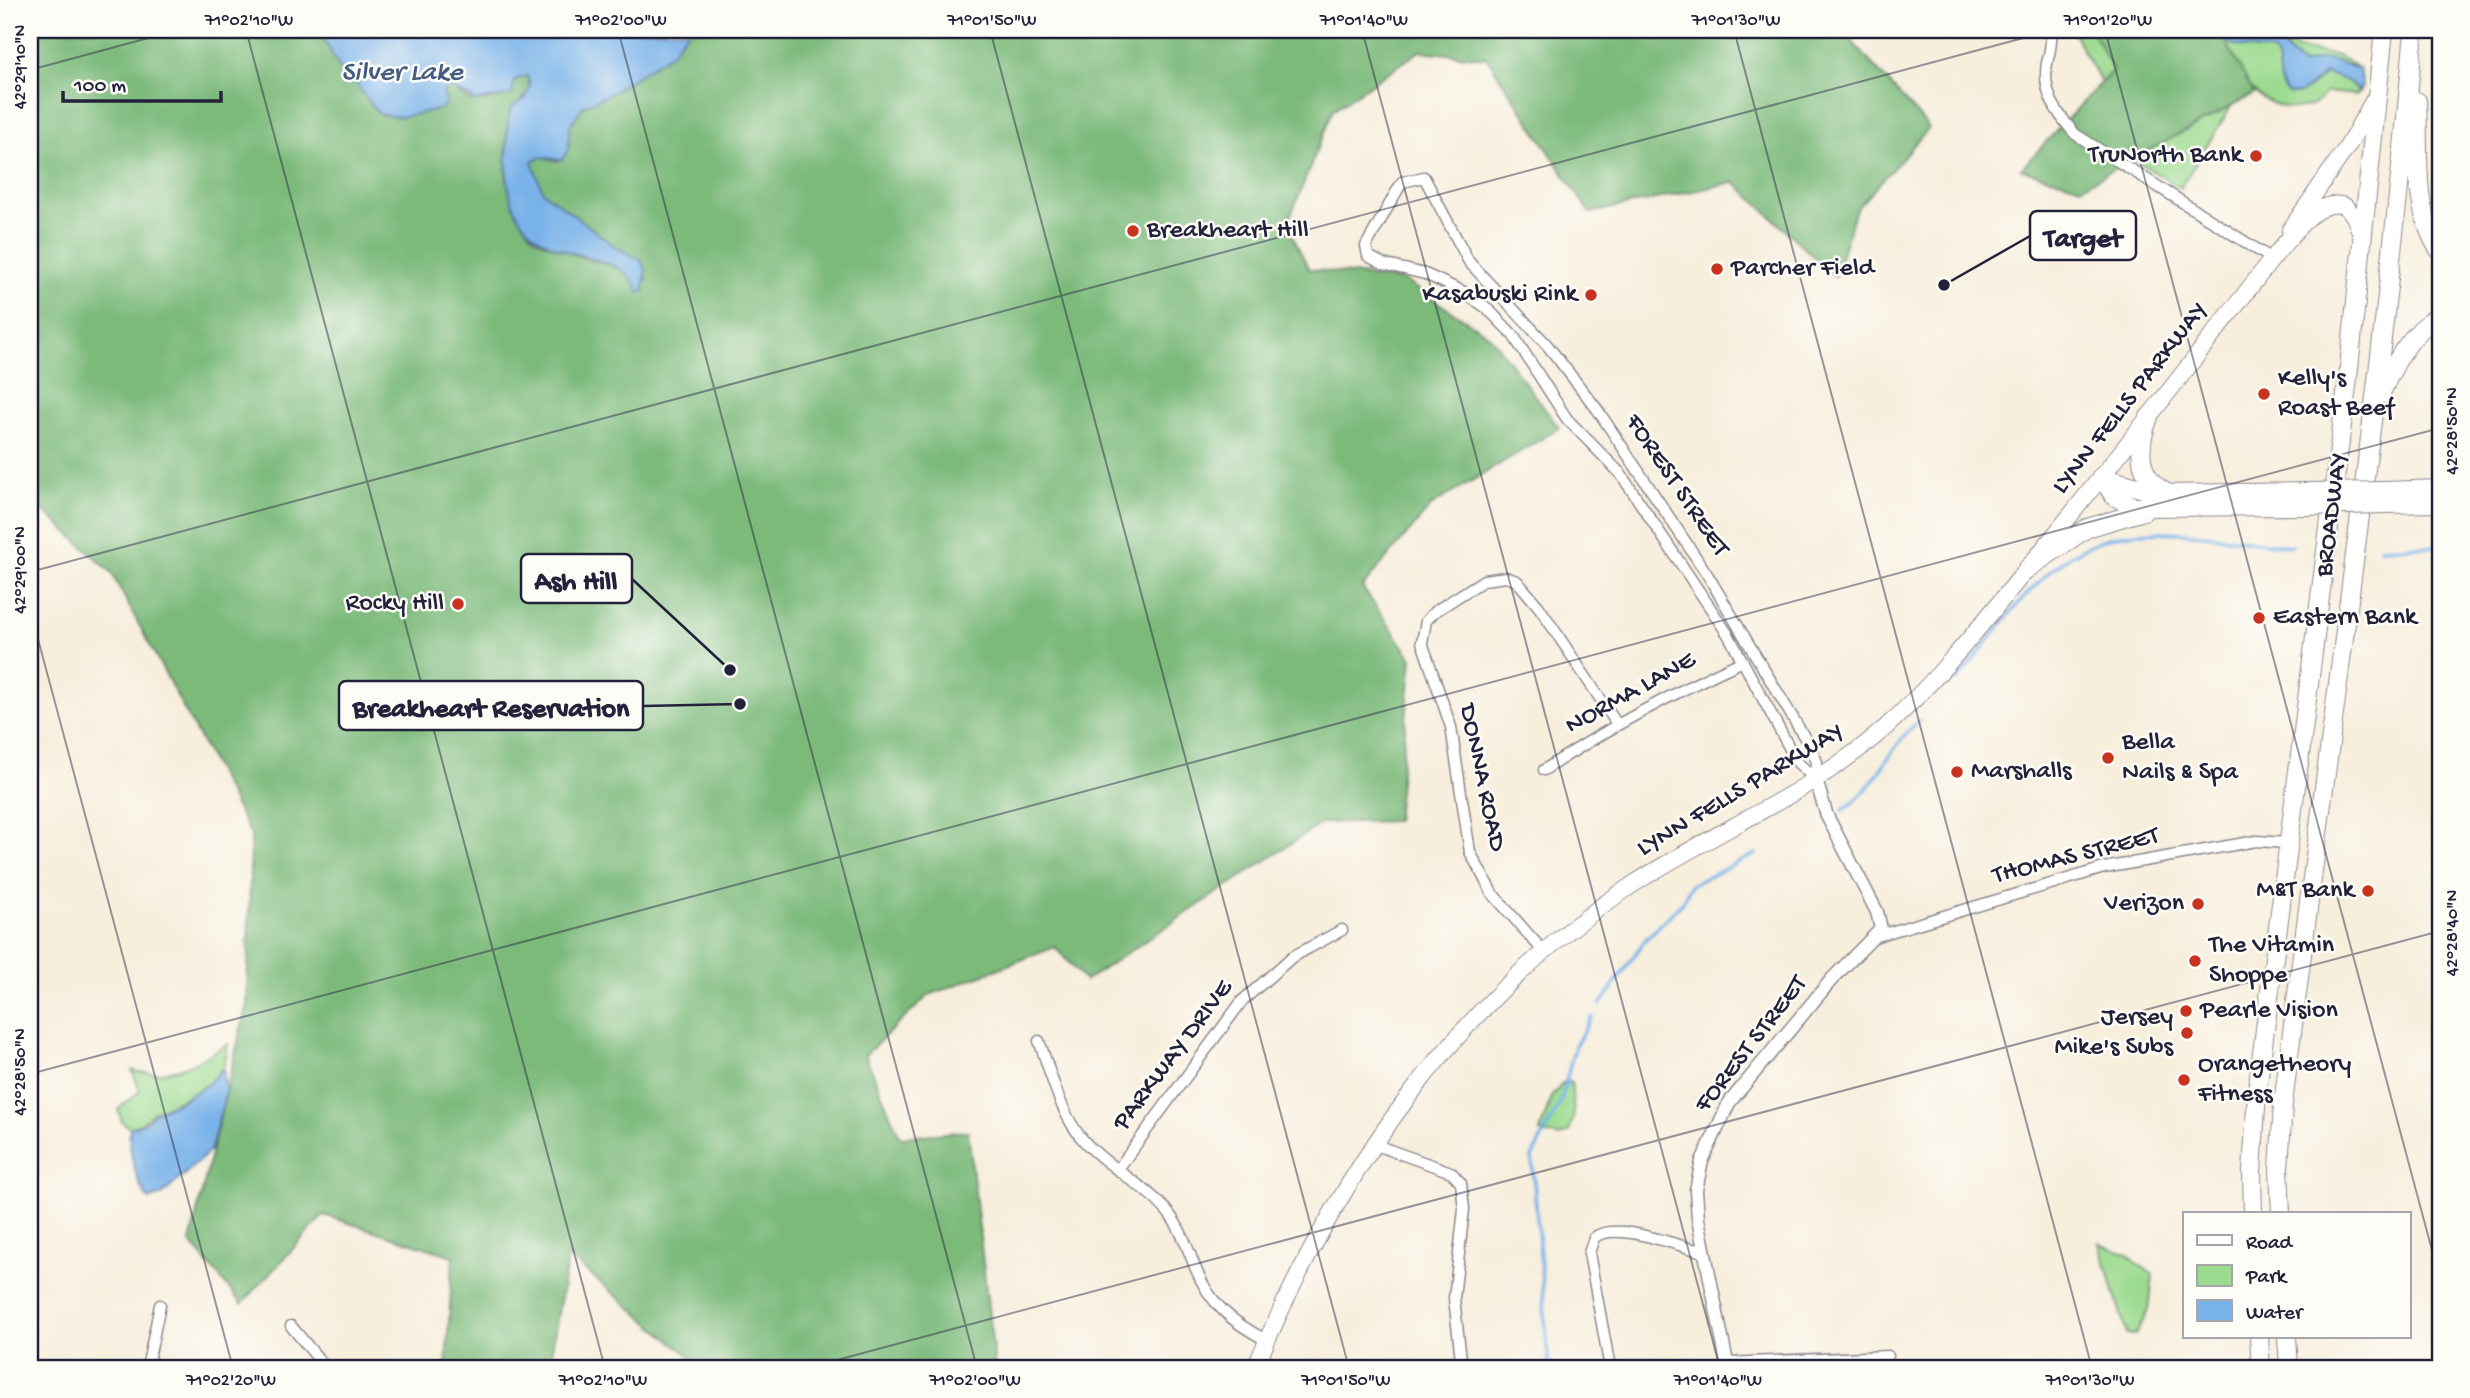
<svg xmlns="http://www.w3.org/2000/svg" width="2470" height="1398" viewBox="0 0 2470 1398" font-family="'Gochi Hand',sans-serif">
<rect width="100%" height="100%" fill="#fdfcf7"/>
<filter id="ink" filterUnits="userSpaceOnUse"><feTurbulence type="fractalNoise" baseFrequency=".0143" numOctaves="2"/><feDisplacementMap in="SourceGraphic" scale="14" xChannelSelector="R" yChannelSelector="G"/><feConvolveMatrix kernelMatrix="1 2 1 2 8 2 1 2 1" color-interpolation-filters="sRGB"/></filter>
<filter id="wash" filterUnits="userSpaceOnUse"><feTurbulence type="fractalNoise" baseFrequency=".00686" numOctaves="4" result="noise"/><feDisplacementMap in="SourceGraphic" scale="28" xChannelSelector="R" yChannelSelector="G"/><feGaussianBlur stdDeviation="1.57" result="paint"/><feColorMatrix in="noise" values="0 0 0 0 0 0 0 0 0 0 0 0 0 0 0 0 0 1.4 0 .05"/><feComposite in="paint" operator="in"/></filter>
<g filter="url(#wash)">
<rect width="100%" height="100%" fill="#f7eedc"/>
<!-- green -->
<path fill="#9bda8f" stroke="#5e7e65" stroke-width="2" d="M2072,30H2212C2229,48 2249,48 2273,52C2283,65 2274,80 2287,93C2306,99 2314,78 2330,73L2348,81L2359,92L2354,95L2327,92C2305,122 2265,106 2246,83L2180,188L2082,127L2107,93Z
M2228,30H2275C2287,54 2313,49 2334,55C2344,58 2351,63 2359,69C2332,61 2330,53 2302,65L2283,45L2269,38L2235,37Z
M228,1044C227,1050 226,1059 224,1065C213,1089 178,1100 156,1111C145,1116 144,1126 130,1128L122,1122L118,1109L140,1091L132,1070C166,1081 200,1061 228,1044Z
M1564,1082L1571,1083L1574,1114L1569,1132L1559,1137L1540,1132L1551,1097Z
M2099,1243L2127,1255L2153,1275L2149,1310L2135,1335L2127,1334Z"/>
<!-- forest -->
<path fill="#7cba7a" stroke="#4f6e5a" stroke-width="2" d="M30,30H319L342,72L356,84L379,114L402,117L421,112L444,98L443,92L450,87L469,100L484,101L512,95L514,80L527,76C536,95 519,99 509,112C507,153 498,184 523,220C526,226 530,234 535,238C550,247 574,254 590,260C617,268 622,263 638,288L647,280L641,260L617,248L542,192L532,161L540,157L558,161L568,150L570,125L584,105L608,95L670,54L689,30H1842L1929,128L1856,209L1835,277L1735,182L1590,213L1487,58L1420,51L1333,110L1287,225L1309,269L1403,280L1490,336L1559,428L1432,505L1362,587L1412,658L1396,821L1322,823L1085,981L1055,947L929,995L865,1055L900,1137L968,1131L995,1368H704L568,1256L552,1348L554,1368H446L453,1256L324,1215L242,1304L190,1242L247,1004L251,835L111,572L32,500L30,502Z
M2091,30H2220L2254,94L2081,187L2021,169L2113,70Z"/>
<!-- water -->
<path fill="#79b2e9" stroke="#4e6a92" stroke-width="2" d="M319,30H689L670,54L608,95L584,105L570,125L568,150L562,160L540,157L532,161L543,192L617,248L641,260L646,270L644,291L639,293C623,233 501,285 507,155C508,140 505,121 512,107L526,98L530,85L527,76L514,80L512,95L476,101L450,87L443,92L446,103L441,109L402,117L379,114L356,84L342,72Z
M2213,30H2228L2231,34C2242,41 2253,35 2265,37C2282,39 2289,56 2302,65C2330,53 2331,61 2359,69L2362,87L2359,92L2348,81L2326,73L2300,94L2287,93C2273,80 2284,66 2273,52C2250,48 2228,50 2213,30Z
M223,1068L226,1091L210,1151L162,1195L149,1200C137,1186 127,1147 130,1128L146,1122L157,1111L179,1102L209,1083Z"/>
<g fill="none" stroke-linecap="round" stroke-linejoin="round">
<!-- stream -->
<path stroke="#79b2e9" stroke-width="3.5" d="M2380,548L2440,546
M1956,681C2001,629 2048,547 2122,535C2176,526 2238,541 2292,546
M1843,810C1877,789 1889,745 1920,720
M1600,1005L1645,940L1681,904L1691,885L1756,854
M1549,1368L1532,1157L1561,1101L1575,1046L1592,1017"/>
</g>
</g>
<g filter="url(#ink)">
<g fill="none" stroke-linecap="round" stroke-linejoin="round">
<!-- minor casing -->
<g stroke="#8c888c" stroke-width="13">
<path id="minor" d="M2051,30C2052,42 2050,52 2047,63C2042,93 2056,112 2075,134L2272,259
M1424,177L1469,262L1548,346L1597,409L1707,574L1812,750L1817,762L1816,780L1797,762L1729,636L1620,473L1567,419L1513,335L1487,308L1462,291L1425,274L1383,264L1368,256L1366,246L1402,182Z
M1544,770C1608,728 1673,693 1743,661
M1877,936L2104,868L2256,841L2288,843
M1544,952L1492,893L1470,852L1451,727L1422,642L1426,621L1434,612L1484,580L1506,577L1517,581L1539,607L1617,724
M1039,1041C1051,1073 1061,1117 1085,1142C1110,1170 1147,1185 1170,1215C1182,1231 1188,1249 1195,1267C1210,1305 1233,1323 1268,1341
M1373,1144L1451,1172L1461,1183L1464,1209L1454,1298L1462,1368
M1118,1169L1242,1001L1292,957L1342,930
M291,1326L326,1368
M1727,1363L1888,1356
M147,1368L160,1305
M1610,1368L1589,1253L1594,1238C1614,1220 1677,1246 1704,1252"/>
</g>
<!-- tertiary casing -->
<g stroke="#8c888c" stroke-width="15">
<path id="tertiary" d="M1728,1368L1698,1219L1696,1190L1702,1161L1729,1103L1832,979L1881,929L1877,912L1827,816L1816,780"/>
</g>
<!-- primary casing -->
<g stroke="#8c888c" stroke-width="18">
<path id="primary" d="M2290,230L2349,144L2376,96
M1255,1368C1337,1175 1454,1002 1632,885C1716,830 1811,794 1886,727C1944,674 1994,609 2044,548C2121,453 2197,356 2272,259C2289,240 2316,196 2345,206L2354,216L2363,239"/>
</g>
<!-- trunk casing -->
<g stroke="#8c888c" stroke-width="20">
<path id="trunk" d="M2417,101C2420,150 2411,209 2440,251
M2380,395C2395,363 2408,334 2440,315
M2149,417C2138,445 2135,477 2167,493
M2101,477L2114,496L2134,507L2307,506
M2101,477L2162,494L2309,492
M2386,491L2440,489
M2384,504L2440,503
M2027,569L2087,528L2144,511
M2253,1214L2252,1172L2257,1092L2348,378L2384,30
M2281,1214L2279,1168L2283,1104C2327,746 2383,389 2414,30
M2259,1337L2261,1368
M2287,1337L2289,1368"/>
</g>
<!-- minor -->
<use href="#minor" stroke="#fff" stroke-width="10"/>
<!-- tertiary -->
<use href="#tertiary" stroke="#fff" stroke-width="12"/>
<!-- primary -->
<use href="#primary" stroke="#fff" stroke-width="16"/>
<!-- trunk -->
<use href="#trunk" stroke="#fff" stroke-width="18"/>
<!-- trunk-bridge casing -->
<g stroke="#8c888c" stroke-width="20" stroke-linecap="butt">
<path id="trunk-bridge" d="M2309,492L2386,491
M2307,506L2384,504"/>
</g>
<!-- trunk-bridge -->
<use href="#trunk-bridge" stroke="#fff" stroke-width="18"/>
</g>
</g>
<!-- ticks -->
<path fill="none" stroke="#22223b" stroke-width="2" stroke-opacity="0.45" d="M246,30L605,1368M618,30L977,1368M990,30L1349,1368M1362,30L1720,1368M1734,30L2092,1368M2105,30L2440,1280M30,70L178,30M30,572L2053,30M30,609L233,1368M30,1074L2440,428M807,1368L2440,931"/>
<!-- markers -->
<g fill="#c8321e" stroke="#fdfcf7" stroke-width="2.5">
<circle cx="2256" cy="156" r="7"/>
<circle cx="1133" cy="231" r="7"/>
<circle cx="1717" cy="269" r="7"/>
<circle cx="1591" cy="295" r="7"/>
<circle cx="2264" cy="394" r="7"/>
<circle cx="458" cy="604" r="7"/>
<circle cx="2259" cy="618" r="7"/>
<circle cx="2108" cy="758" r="7"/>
<circle cx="1957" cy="772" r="7"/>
<circle cx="2368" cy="891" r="7"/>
<circle cx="2198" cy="904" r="7"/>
<circle cx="2195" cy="961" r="7"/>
<circle cx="2186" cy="1011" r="7"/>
<circle cx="2187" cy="1033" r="7"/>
<circle cx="2184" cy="1080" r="7"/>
</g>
<g text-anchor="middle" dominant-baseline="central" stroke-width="5" stroke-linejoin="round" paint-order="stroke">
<!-- poi labels -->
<g font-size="26" fill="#22223b" stroke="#fdfcf7" text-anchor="start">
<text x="2242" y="156" text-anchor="end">TruNorth Bank</text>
<text x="1147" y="231">Breakheart Hill</text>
<text x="1731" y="269">Parcher Field</text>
<text x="1577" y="295" text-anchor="end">Kasabuski Rink</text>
<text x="2278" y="379">Kelly's<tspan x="2278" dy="30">Roast Beef</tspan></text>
<text x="444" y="604" text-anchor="end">Rocky Hill</text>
<text x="2273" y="618">Eastern Bank</text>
<text x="2122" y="743">Bella<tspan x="2122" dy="30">Nails &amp; Spa</tspan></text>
<text x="1971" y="772">Marshalls</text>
<text x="2354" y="891" text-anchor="end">M&amp;T Bank</text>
<text x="2184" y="904" text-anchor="end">Verizon</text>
<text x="2209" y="946">The Vitamin<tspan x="2209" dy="30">Shoppe</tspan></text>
<text x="2200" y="1011">Pearle Vision</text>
<text x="2173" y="1018" text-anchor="end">Jersey<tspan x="2173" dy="30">Mike's Subs</tspan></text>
<text x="2198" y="1065">Orangetheory<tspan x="2198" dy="30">Fitness</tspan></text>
</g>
<!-- street labels -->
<g font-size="26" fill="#22223b" stroke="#fdfcf7">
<text transform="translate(2131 399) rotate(-52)">LYNN FELLS PARKWAY</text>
<text transform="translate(1676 486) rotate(56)">FOREST STREET</text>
<text transform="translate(2333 515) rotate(-83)">BROADWAY</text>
<text transform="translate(1631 694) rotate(-29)">NORMA LANE</text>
<text transform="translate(1481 778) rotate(78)">DONNA ROAD</text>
<text transform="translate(1741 791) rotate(-31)">LYNN FELLS PARKWAY</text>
<text transform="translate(2076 857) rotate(-14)">THOMAS STREET</text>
<text transform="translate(1752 1045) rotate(-52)">FOREST STREET</text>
<text transform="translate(1174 1056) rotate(-53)">PARKWAY DRIVE</text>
</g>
<!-- water labels -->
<g font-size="28" font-style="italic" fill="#455c81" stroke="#fdfcf7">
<text x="402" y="73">Silver Lake</text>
</g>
</g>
<!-- callouts -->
<path fill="none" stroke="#22223b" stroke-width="2.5" d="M1944 285L2030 236M730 670L632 579M740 704L643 706"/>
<g fill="#22223b" stroke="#fdfcf7" stroke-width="2.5">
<circle cx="1944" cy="285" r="7"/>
<circle cx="730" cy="670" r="7"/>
<circle cx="740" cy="704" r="7"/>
</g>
<g fill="#fdfcf7" stroke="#22223b" stroke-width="2.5">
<rect x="2030" y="211" width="106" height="49" rx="7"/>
<rect x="521" y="554" width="111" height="49" rx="7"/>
<rect x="339" y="681" width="304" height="49" rx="7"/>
</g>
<g font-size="28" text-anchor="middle" font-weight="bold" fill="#22223b">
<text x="2083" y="246">Target</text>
<text x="576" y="589">Ash Hill</text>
<text x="491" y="716">Breakheart Reservation</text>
</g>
<!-- margin -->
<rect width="2470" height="1398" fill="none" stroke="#fdfcf7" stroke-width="77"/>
<!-- legend -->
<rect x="2183" y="1212" width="228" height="126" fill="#fdfcf7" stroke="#a5a5ac" stroke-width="2"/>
<rect x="2197" y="1235" width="35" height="10" fill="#ffffff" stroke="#a5a5ac" stroke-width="2"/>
<text x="2246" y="1248" font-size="21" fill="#22223b">Road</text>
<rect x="2197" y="1265" width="35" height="21" fill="#9bda8f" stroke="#a5a5ac" stroke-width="2"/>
<text x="2246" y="1282" font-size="21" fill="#22223b">Park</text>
<rect x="2197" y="1300" width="35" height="21" fill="#79b2e9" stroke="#a5a5ac" stroke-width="2"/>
<text x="2246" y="1318" font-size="21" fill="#22223b">Water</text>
<!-- scale -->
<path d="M63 91v10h158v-10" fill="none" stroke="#22223b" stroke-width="3.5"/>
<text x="74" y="91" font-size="21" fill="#22223b" stroke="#fdfcf7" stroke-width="5" paint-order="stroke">100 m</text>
<rect x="38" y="38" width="2394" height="1322" fill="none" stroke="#22223b" stroke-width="2.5"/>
<g font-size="18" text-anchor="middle" fill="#22223b">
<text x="249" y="25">71°02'10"W</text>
<text x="621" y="25">71°02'00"W</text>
<text x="992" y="25">71°01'50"W</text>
<text x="1364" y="25">71°01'40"W</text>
<text x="1736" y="25">71°01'30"W</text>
<text x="2108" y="25">71°01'20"W</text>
<text transform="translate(19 67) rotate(-90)" y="6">42°29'10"N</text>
<text transform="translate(2451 431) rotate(-90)" y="6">42°28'50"N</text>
<text transform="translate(19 570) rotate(-90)" y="6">42°29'00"N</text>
<text transform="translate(2451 933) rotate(-90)" y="6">42°28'40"N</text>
<text transform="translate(19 1072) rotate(-90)" y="6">42°28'50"N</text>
<text x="231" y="1385">71°02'20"W</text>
<text x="603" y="1385">71°02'10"W</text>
<text x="975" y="1385">71°02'00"W</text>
<text x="1346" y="1385">71°01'50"W</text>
<text x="1718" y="1385">71°01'40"W</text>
<text x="2090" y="1385">71°01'30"W</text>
</g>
</svg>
